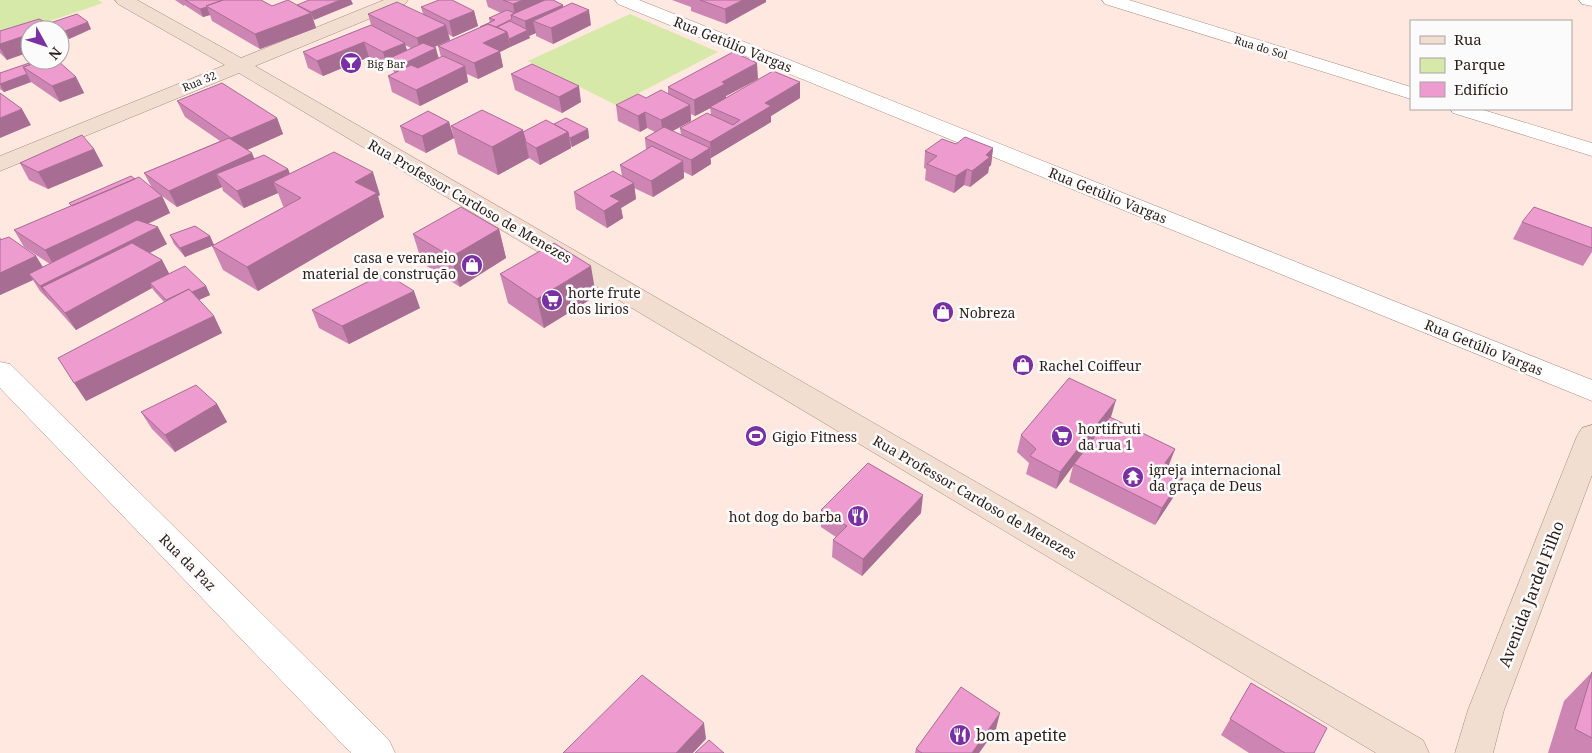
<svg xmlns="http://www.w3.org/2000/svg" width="1592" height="753" viewBox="0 0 1592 753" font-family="'Noto Serif',serif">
<rect width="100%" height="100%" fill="#ffe8df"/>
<!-- green -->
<path fill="#d6e9a9" d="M0,0H98L103,3L0,38Z
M630,14L718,52L616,105L528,61Z"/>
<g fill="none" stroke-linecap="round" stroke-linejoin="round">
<!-- street casing -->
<g stroke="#aa887b" stroke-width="1">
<path id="street" d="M615,0H639L1592,380V401L618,4Z
M1102,0H1129L1411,87V99L1105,4Z
M1579,0H1592V6L1582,4Z
M1450,109H1480L1592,143V156L1453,113Z
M0,362L10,364L389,740L395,753H351L0,388Z"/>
</g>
<!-- secondary casing -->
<g stroke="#aa887b" stroke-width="1">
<path id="secondary" d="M115,0H137L241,58L384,0H408L405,4L255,66L1423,740L1429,753H1376L239,73L0,171V156L225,65L118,4Z
M1592,425V475L1504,710L1493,753H1455L1468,710L1577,436L1582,428Z"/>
</g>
<!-- street -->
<use href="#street" fill="#fff" fill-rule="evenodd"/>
<!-- secondary -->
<use href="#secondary" fill="#f2ded0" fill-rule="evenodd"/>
</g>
<!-- wall -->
<path fill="#cd86b3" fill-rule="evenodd" d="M175,0H261L272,6L353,4L313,19L316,28L260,49L212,21L210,15L203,17L186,6L185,5L184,6Z
M486,0H553L563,5V7L591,25L553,44L536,36V33L529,36L530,38L510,47L500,52L503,67L478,79L467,74L468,82L420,106L392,92L388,76L394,73L392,65L387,67L369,57L323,76L308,68L303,52L371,25L368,14H423L421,7L474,11L478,26L453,37L448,34L450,40L434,47L439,58L441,57L438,46L490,23L489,18L501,13L488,7ZM405,45L411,48L407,50Z
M672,0H766V2L726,24L691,11V7Z
M50,23L91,29L69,39L60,34V30H30L7,60L0,53V31L51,25Z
M38,60L76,77L84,93L60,102L31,82L4,92L0,89V73Z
M511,74L581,102L562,113L515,90Z
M758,79L726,96V98H800L771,116V122L711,158H710L711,164L692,176L684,172V178L653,197L634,188L636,199L621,208L623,218L607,228L576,209L574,192L622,176L620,165L646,150L645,138L655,132L647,128L640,132L618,121L616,105L668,94V87ZM710,108L711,114L680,128L681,135L673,131L691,121V114L695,116Z
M177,101L277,118L283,134L247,150L254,158L288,169L290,174L380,195L378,196L384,217L258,291L223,270L212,246L185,257L174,244L170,235L210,236L214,245L284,207L283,206L278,193L244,208L223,191L222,187L177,207L162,196L170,213L148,224L167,244L150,253L162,260L169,274L206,286L210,295L199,300L214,316L222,333L86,401L164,302L155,292L152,288L76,330L52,303L40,291L33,280L0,295V237L2,240L36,256L43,267L50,264L24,247L14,230L71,206L69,203L135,179L152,188L144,173L220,141L185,117Z
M449,122L454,138L426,153L405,142L400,126Z
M554,124L588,129L589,138L572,147L571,146V148L540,165L529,158L498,175L458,154L451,126L523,130V132Z
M956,144L993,148L991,165L989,167L988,173L970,187L964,185L954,193L925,180L926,169L924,168L925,151Z
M94,149L103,166L48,189L29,180L20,163Z
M1522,222L1592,228V252L1583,266L1513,239Z
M499,229L506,258L460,287L422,263L413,234Z
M500,274L596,296L544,328L508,303Z
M420,308L349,344L319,328L312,310Z
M217,404L227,422L175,452L152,429L141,412Z
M1110,418L1175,449L1169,465L1185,473L1178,490L1155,525L1069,482L1073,466L1056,489L1026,474L1029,463L1017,452L1021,435Z
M821,510L921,513L862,576L832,557L833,540L836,537L821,527Z
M1592,672V753H1548L1564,701Z
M1251,683L1314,753H1249L1221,735Z
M996,729L979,753H915L916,749Z"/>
<!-- shaded-wall -->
<path fill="#a76d92" d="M340,0H351L353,4L314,20L311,12Z
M523,0H546L515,17L513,4Z
M743,0H766V2L726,24L725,9Z
M563,5L565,20L533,21L536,33L529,36L530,38L510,47L509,39L526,31L525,21Z
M207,7L210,15L203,17L200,9Z
M589,10L591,25L553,44L551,28Z
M474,11L478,26L453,37L449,21Z
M311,13L316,28L260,49L255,34Z
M88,22L91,29L69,39L65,31Z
M446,25L450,40L421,53L417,38Z
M54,26L55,30H43Z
M507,32L510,47L500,52L503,67L478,79L474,63L483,43Z
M30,34V52L7,60L0,48V44Z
M364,42L369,57L323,76L317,61Z
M405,43L409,58H390L392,65L387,67L383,52Z
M436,48L440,64L407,80L403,64Z
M757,63L758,79L726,96V100L695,116L694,100L722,82Z
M465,66L468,82L420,106L416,90Z
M27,74L31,82L4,92L0,84Z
M76,77L84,93L60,102L52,86Z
M800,82V98L771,116V122L711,158L710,142L765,103Z
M579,86L581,102L562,113L559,97Z
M690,105L691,121L663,136L661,120Z
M22,109L31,125L0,138V118Z
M645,112L647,128L640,132L638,116Z
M277,118L283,134L238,154L231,138Z
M449,122L454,138L426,153L422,136Z
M588,129L589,138L572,147L570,138Z
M523,130L529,158L498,175L492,147Z
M568,132L571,148L540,165L536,148Z
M710,148L711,164L692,176L691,160Z
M993,148L991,165L989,167L988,173L970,187L972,171L986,155Z
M94,149L103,166L48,189L38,172Z
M252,153L259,170L216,174L222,187L177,207L169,191Z
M683,161L684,178L653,197L651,181Z
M288,169L294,186L273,182L278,193L244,208L237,191Z
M967,169L964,185L954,193L956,176Z
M373,172L380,195L378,196L384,217L258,291L247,267L355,182Z
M634,183L636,199L621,208L623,218L607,228L604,211L610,196Z
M162,196L170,213L55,267L45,250Z
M158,227L167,244L54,301L42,287L51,303L40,286Z
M499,229L506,258L460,287L451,257Z
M210,236L214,245L185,257L180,248Z
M36,256L46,273L29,274L33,280L0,295V273Z
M162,260L171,277L150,283L152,288L76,330L65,313Z
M591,266L596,296L544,328L537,299Z
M206,286L210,295L173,311L168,302Z
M414,291L420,308L349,344L342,326Z
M214,316L222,333L86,401L74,383Z
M1116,400L1111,417L1075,465L1074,464L1073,466L1056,489L1060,472Z
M217,404L227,422L175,452L165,435Z
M1175,449L1168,466L1165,463Z
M1185,473L1178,490L1155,525L1162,508Z
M923,495L921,513L862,576L863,559Z
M1000,713L996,729L979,753H972Z
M704,723L706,739L693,753H676Z"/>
<!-- building -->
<path fill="#ee9cd0" stroke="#a76d92" d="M185,0H223L206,6L207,7L200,9Z
M223,0H261L272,6L288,0L311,13L255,34L206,6Z
M309,0H340L311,12L297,5Z
M439,0H452L474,11L449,21L421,7Z
M503,0H523L513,4Z
M545,0H553L563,5L525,21L511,15Z
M700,0H743L725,9Z
M397,2L446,25L417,38L368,14Z
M572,3L589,10L551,28L533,21Z
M507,10L515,13L511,15L512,19L496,27L488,24L480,27L495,20L489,18Z
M77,14L88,22L65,31L50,23Z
M39,19L54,26L43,30H30V34L0,44V31Z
M510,21L528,30L509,39L507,32L497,27Z
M488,24L507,32L483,43L500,51L474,63L438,46Z
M371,25L405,43L383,52L364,42L317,61L303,52Z
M423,43L436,48L403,64L390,58Z
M733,52L757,63L722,82L725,84L694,100L668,87Z
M443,56L465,66L416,90L388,76L411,65L418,68Z
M38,60H44L23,67L27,74L0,84V73Z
M44,60H57L76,77L52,86L23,67Z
M532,64L579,86L559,97L511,74Z
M773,71L800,82L765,103L771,106L710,142L680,128L707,113L733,125L740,120L710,107Z
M222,83L277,118L231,138L177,101Z
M661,90L690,105L661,120L645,112L638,116L616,105L638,94L646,98Z
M0,93L22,109L0,118Z
M482,110L523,130L492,147L451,126Z
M428,111L449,122L422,136L400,126Z
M566,118L588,129L570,138L569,137L568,132L554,124Z
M546,120L568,132L536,148L526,142L523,132Z
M664,127L710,148L691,160L645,138Z
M82,135L94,149L38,172L20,163Z
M965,137L993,148L986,155L990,157L972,171L967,169L956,176L927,164L937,156L925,151L942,139L956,144Z
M229,138L252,153L169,191L144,173Z
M652,146L683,161L651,181L620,165Z
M334,152L373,172L355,182L377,193L247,267L212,246L301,198L273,182Z
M264,155L288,169L237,191L216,174Z
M613,171L634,183L610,196L620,201L604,211L574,192Z
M131,176L135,179L72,206L69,203Z
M139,177L162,196L45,250L14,230Z
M461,207L499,229L451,257L413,234Z
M1534,207L1592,228V248L1522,222Z
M137,220L158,227L40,286L29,274Z
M195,226L210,236L180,248L170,235Z
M9,237L36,256L0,273V240Z
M132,243L162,260L65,313L42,287Z
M554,243L591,266L537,299L500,274Z
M185,266L206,286L192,292L189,289L166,300L150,283Z
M385,273L414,291L342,326L312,310Z
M189,289L214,316L74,383L58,358Z
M1069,378L1116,400L1060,472L1030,456L1036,449L1021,435Z
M196,385L217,404L165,435L141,412Z
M1110,417L1175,449L1165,463L1185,473L1162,508L1074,464Z
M868,463L923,495L863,559L833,540L847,526L821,510Z
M1592,672V738L1575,729Z
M642,675L704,723L676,753H563Z
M1251,683L1327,728L1314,753H1285L1230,719Z
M961,687L1000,713L972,753H922L916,749Z
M709,740L724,753H695Z"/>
<!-- icons -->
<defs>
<g id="bar-disc" transform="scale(1.125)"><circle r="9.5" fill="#7830a2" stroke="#fbfbfb"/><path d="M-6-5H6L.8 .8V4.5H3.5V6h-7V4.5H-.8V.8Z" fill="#fff"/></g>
<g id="shop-disc" transform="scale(1.125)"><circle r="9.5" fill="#7830a2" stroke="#fbfbfb"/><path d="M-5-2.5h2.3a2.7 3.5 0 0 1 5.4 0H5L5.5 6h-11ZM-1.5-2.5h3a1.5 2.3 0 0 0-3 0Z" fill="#fff"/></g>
<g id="supermarket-disc" transform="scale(1.125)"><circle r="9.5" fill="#7830a2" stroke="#fbfbfb"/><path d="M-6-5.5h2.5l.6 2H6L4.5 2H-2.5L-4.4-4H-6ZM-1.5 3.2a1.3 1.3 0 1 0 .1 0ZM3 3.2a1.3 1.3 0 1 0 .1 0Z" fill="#fff"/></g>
<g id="stadium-disc" transform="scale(1.125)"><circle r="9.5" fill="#7830a2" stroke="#fbfbfb"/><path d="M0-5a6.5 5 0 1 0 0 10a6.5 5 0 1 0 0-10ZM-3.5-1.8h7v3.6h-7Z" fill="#fff"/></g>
<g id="temple-disc" transform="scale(1.125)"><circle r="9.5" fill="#7830a2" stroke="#fbfbfb"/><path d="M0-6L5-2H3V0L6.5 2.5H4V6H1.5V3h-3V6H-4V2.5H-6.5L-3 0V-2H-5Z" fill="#fff"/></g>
<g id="restaurant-disc" transform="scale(1.125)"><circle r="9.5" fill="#7830a2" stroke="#fbfbfb"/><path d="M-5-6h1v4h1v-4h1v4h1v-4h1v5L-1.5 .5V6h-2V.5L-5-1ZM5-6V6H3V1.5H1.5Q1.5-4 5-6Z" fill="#fff"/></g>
</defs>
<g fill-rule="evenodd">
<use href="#bar-disc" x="351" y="63"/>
<use href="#shop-disc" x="472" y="265"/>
<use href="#supermarket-disc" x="552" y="300"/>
<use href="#shop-disc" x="943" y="312"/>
<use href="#shop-disc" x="1023" y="365"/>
<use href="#stadium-disc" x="756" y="436"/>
<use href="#supermarket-disc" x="1062" y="436"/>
<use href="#temple-disc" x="1133" y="477"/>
<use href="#restaurant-disc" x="858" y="516"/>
<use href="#restaurant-disc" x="960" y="735"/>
</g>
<g text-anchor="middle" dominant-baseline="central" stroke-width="5" stroke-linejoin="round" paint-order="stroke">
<!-- far-street labels -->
<g font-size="11" fill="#2d1f1a" stroke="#fbfbfb">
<text transform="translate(1261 47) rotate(17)">Rua do Sol</text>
<text transform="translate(199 81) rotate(-22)">Rua 32</text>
</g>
<!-- far-poi labels -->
<g font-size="11" fill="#2d1f1a" stroke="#fbfbfb" text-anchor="start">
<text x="367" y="63">Big Bar</text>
</g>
<!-- street labels -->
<g font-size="14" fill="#2d1f1a" stroke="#fbfbfb">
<text transform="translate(733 44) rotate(22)">Rua Getúlio Vargas</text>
<text transform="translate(1108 195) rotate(22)">Rua Getúlio Vargas</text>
<text transform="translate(470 201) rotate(30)">Rua Professor Cardoso de Menezes</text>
<text transform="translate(1484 347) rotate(22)">Rua Getúlio Vargas</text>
<text transform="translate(975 497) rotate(30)">Rua Professor Cardoso de Menezes</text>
<text transform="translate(188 562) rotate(45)">Rua da Paz</text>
</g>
<!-- poi labels -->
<g font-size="14" fill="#2d1f1a" stroke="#fbfbfb" text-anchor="start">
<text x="456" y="257" text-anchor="end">casa e veraneio<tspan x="456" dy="16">material de construção</tspan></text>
<text x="568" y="292">horte frute<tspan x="568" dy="16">dos lirios</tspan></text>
<text x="959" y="312">Nobreza</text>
<text x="1039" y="365">Rachel Coiffeur</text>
<text x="1078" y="428">hortifruti<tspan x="1078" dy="16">da rua 1</tspan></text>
<text x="772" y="436">Gigio Fitness</text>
<text x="1149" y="469">igreja internacional<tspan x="1149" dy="16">da graça de Deus</tspan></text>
<text x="842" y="516" text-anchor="end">hot dog do barba</text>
</g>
<!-- near-street labels -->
<g font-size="16" fill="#2d1f1a" stroke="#fbfbfb">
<text transform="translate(1531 594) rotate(-69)">Avenida Jardel Filho</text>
</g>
<!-- near-poi labels -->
<g font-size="16" fill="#2d1f1a" stroke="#fbfbfb" text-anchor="start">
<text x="976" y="735">bom apetite</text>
</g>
</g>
<!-- legend -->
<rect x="1410" y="20" width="162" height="90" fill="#fbfbfb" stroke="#a9a3a1"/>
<rect x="1420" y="36" width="25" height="8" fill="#f2ded0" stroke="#a9a3a1"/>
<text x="1454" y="45" font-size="15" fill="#2d1f1a">Rua</text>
<rect x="1420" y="58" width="25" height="15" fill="#d6e9a9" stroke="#a9a3a1"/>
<text x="1454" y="70" font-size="15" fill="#2d1f1a">Parque</text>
<rect x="1420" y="82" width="25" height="15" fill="#ee9cd0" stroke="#a9a3a1"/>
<text x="1454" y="95" font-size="15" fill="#2d1f1a">Edifício</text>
<!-- north arrow -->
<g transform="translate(45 45) rotate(130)"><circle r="24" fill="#fbfbfb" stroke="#a9a3a1"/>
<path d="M0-4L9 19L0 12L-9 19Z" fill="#7830a2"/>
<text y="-8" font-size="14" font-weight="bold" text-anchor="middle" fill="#2d1f1a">N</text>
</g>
</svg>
